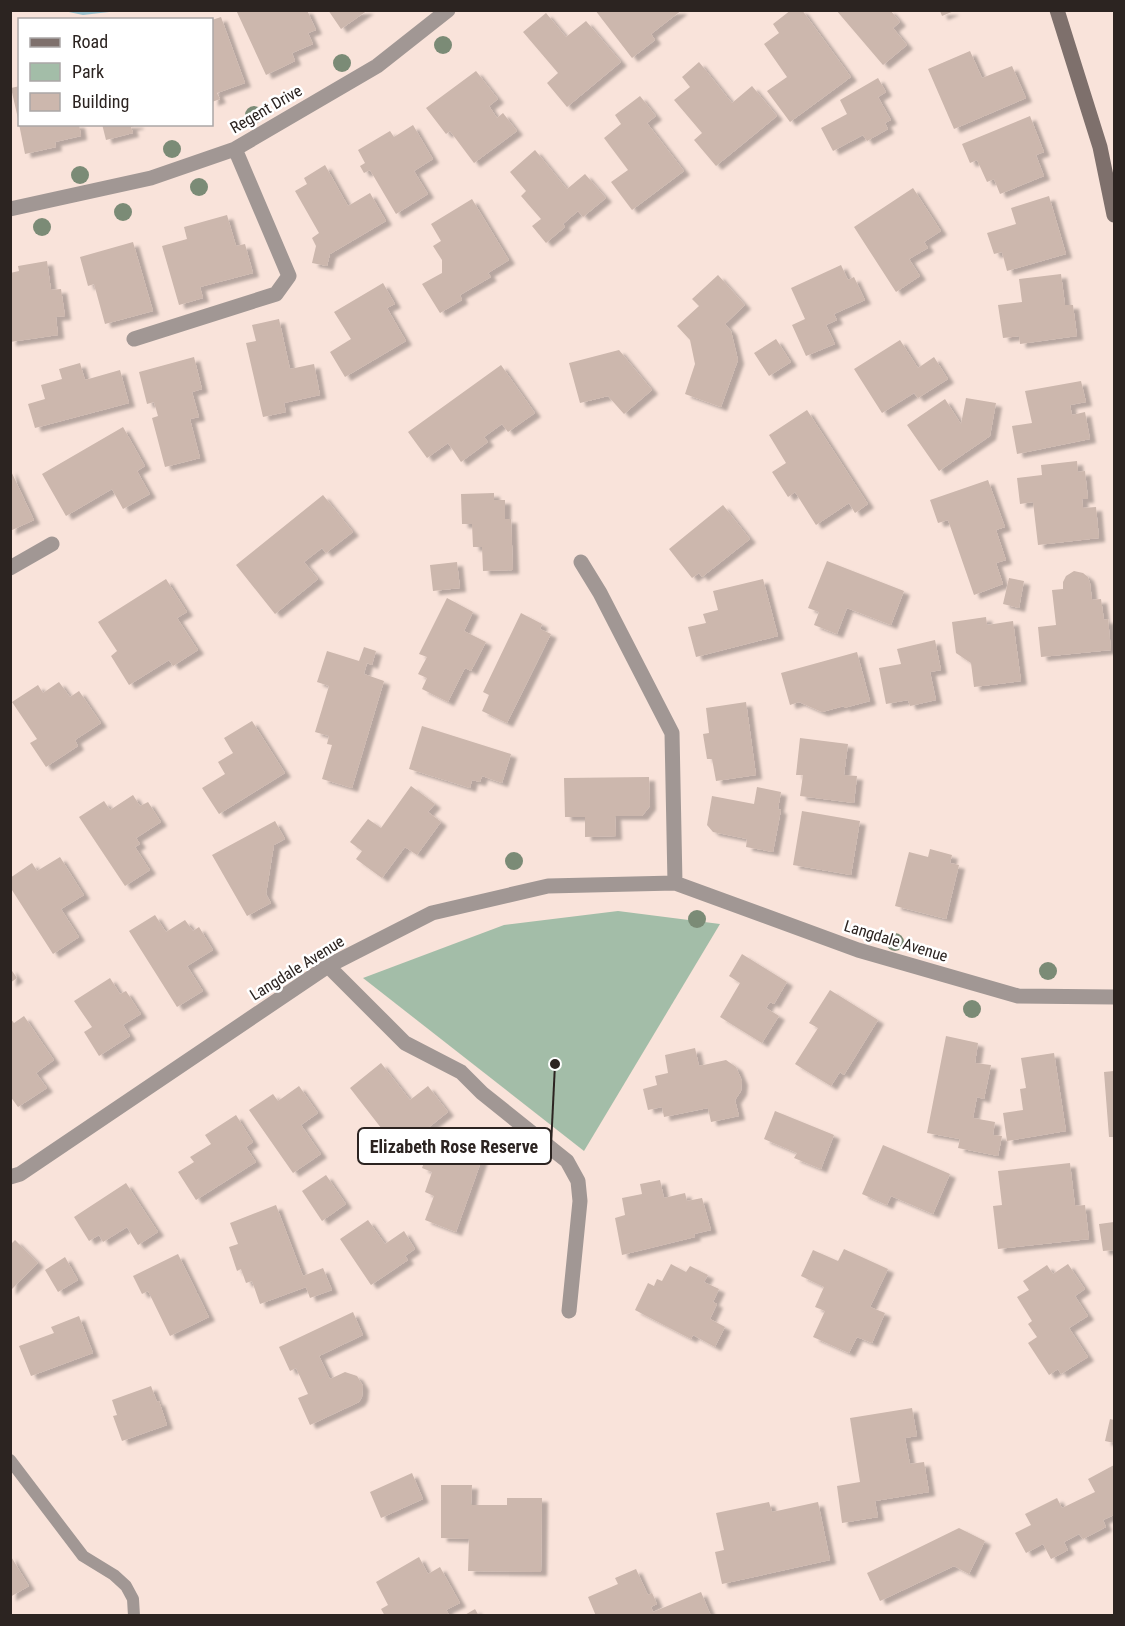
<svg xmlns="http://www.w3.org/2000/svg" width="1125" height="1626" viewBox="0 0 1125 1626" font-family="'Roboto Condensed',sans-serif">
<defs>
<filter id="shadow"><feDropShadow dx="6" dy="4" stdDeviation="1.5" flood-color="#0004"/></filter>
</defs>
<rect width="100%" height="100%" fill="#f9e3da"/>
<!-- green -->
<path fill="#a3bda8" d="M618,911L720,924L584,1151L363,978L504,925Z"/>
<!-- water -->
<path fill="#9bc1cd" d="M64,11L118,10V11L83,15Z"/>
<!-- building -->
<path fill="#ccb7ad" filter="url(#shadow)" d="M236,10H307L316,30L308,33L313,44L292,53L295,61L266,75Z
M328,10H368L341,29Z
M595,10H682L651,34L655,40L632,58Z
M791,10H802L851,77L790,122L767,91L787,77L764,44L779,33L773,24Z
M836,10H890L900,22L893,28L907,45L883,65Z
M940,11H954L942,16Z
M546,13L566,37L586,21L621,62L567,107L547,83L558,73L523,32Z
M221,17L245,83L217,93L220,99L212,102V20Z
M970,51L982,78L1012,66L1026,98L954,129L928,69Z
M699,62L732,103L752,86L777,116L716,166L694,140L702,133L674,100L690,87L682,77Z
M476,71L498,99L489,106L497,118L503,113L517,131L474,163L450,131L446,134L426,108Z
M878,78L886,92L878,97L891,120L885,123L888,129L867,141L863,135L833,151L821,128L847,114L840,100Z
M20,86V123H19L11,88Z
M640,96L656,116L647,123L684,171L632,210L611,182L628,170L604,138L621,124L615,115Z
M1030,116L1044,152L1036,155L1044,176L1000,194L994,179L987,182L977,160L970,163L962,144Z
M19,124H79L81,136L55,142L56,147L25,154Z
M102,124H138V125L131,127L133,133L106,140Z
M413,125L433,159L414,171L428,194L396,214L370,170L364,173L360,166L365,163L358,150L390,131L394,137Z
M535,150L567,189L585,174L606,198L583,217L578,211L563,224L565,227L546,243L532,226L541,219L521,196L526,191L510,172Z
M325,165L348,206L370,193L386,221L330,254L327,266L312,263L316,246L312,238L319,233L295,191L307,184L304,178Z
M913,188L941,231L924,242L928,248L909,259L920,276L896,292L854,227Z
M1049,196L1066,254L1007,271L1002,252L994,254L987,233L1016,224L1011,208Z
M472,199L509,260L488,273L491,277L460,295L462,300L440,313L422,284L442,273V260L433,246L441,241L431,224Z
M227,215L236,246L245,244L253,273L200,287L203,298L179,305L162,246L187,239L184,227Z
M133,242L153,311L105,324L94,284L88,286L80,257Z
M47,261L51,290L61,289L65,316L56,317L58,335L10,342V273L19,271L18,266Z
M841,265L848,280L854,277L865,300L834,314L837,320L826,325L835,344L806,356L792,325L805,319L791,288Z
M1061,274L1065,305H1073L1077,336L1020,344L1019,336L1003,338L998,305L1022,302L1019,279Z
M718,275L745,305L725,324L731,331L738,360L721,407L685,394L695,364L690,340L677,326L699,306L692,299Z
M383,283L395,304L387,308L406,341L345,377L330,352L351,339L334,312Z
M279,319L290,369L314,364L320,395L284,403L286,412L263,417L246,343L256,341L252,325Z
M776,339L791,362L769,376L754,353Z
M900,340L918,368L934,357L948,379L918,398L914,393L882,413L854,369Z
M619,350L652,390L624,414L608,396L580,403L569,363Z
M194,357L202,389L192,392L199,417L190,419L200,458L165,467L152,418L158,416L154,402L147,404L139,372Z
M80,363L85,380L120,370L129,403L35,428L28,404L45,399L41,385L62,379L59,369Z
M501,365L535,413L508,432L502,424L484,437L488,442L461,462L448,443L427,458L408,432Z
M1081,381L1086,402L1070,405L1072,415L1085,412L1090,439L1017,454L1012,426L1032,423L1025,391Z
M966,398L996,403L990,436L939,471L907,425L945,399L961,424Z
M807,410L868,504L855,513L849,503L816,525L795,492L788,497L772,472L786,463L769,435Z
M123,427L145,466L137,471L150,494L123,509L112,489L66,516L42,474Z
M1077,461L1078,472L1085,471L1088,499H1082L1083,508L1096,507L1099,538L1038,545L1033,502L1020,504L1017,478L1042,475L1041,465Z
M10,469L34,520L10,531Z
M988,480L1005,527L996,530L1006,560L996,563L1003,584L974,595L948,520L938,523L930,500Z
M494,493V500H505V519H511L513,570L483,571L482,547H473L472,524H462L461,494Z
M323,495L353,532L326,553L322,548L304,562L318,579L275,614L236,565Z
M723,505L750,539L702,577L699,573L692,578L669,549Z
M827,561L904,591L891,625L847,608L837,634L814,625L819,612L808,608Z
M457,562L460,588L433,591L430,565Z
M1074,571L1083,573L1088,577L1090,583L1092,600L1101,599L1104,620L1108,619L1111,650L1041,657L1038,627L1056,625L1052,590L1063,589V582L1066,576Z
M1009,578L1024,581L1019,608L1003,604Z
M166,579L187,612L177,618L198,650L173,666L169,660L129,685L111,656L117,651L98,622Z
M763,579L778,636L696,657L688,627L706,623L703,614L718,610L713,591Z
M447,598L473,612L464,631L486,642L471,671L465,668L448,702L422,689L427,678L418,674L427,657L419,654Z
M521,613L542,624L540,629L551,634L507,723L482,711L489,695L483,692Z
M986,617L987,625L1013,621L1021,681L974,687L971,663L956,653L952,622Z
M935,640L941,670L930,672L936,700L910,706L908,700L886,704L879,668L901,664L897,649Z
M364,647L376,651L372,665L367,663L364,674L384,681L352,788L322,779L332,745L327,744L329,736L315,732L329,686L317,682L327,651L359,661Z
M857,652L870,701L844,708V706L822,712L799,702L790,705L781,673Z
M59,682L70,697L79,691L101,723L75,740L78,746L46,767L30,743L37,739L12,702L38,685L43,693Z
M746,702L756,775L716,781L712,759H707L703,734L709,733L706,708Z
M252,721L285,773L219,814L202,788L225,774L218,762L233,753L224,738Z
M422,726L511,754L502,783L482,776L480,782L472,780L470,788L409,769Z
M800,738L848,744L844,775L857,776L854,803L800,796L803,775H796Z
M649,777L650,806L642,816H615L616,836L585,837V817H565L564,778Z
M411,786L435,804L428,812L441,822L417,855L405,847L382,878L356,859L362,851L350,842L368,819L381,828Z
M757,787L781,792L778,809L781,810L773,852L746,847L747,839L713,832L707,825L712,796L754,804Z
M133,795L140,806L148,802L161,822L136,838L140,844L135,847L150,870L125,886L79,817L104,801L110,810Z
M802,811L860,821L851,875L793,865Z
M275,821L285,839L274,845L266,894L271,903L247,916L212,855Z
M930,849L952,855L950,863L959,865L946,919L895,906L909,852L928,857Z
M60,857L84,895L61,909L79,937L53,954L10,887V878L32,863L37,871Z
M155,915L166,932L185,920L193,931L199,927L213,950L187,966L203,991L177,1007L129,931Z
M742,954L787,982L774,1004L770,1002L766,1008L779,1016L762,1043L720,1017L740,983L729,976Z
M10,968L17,978L10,983Z
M110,978L120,994L126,991L141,1014L123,1025L130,1036L99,1056L84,1032L92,1027L74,1001Z
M830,990L878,1020L844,1075L840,1072L831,1086L795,1064L818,1028L809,1023Z
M24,1016L54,1060L36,1073L47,1088L18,1107L10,1096V1018L14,1023Z
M946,1036L978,1043L975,1063L991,1065L984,1099L977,1097L973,1118L995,1122L993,1135L1002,1136L998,1156L958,1148L960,1139L927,1133Z
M695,1048L699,1066L726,1060L736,1067L742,1081L741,1091L735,1100L739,1116L711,1122L708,1108L664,1117L662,1107L648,1110L643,1089L657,1085L655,1076L668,1073L665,1055Z
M1054,1053L1066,1131L1007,1141L1003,1113L1023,1110L1020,1089L1026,1088L1021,1058Z
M381,1063L410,1100L428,1086L448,1112L399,1151L350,1088Z
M1114,1071V1137H1109L1104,1072Z
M299,1086L318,1113L301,1125L321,1154L293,1173L249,1110L273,1094L278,1101Z
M775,1111L834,1135L821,1169L794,1158L797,1153L764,1139Z
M236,1115L253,1142L246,1147L256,1162L196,1200L178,1172L194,1162L190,1157L211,1144L205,1135Z
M453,1138L471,1145L468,1154L482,1159L456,1232L425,1220L434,1196L425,1192L432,1172L422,1168L432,1141L449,1147Z
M883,1145L950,1174L933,1214L891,1196L887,1205L862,1194Z
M1070,1163L1075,1206L1085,1205L1089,1239L998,1249L993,1206L1002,1205L998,1171Z
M326,1175L346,1204L322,1221L302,1191Z
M660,1180L664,1198L685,1193L687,1201L702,1198L711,1230L694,1234L695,1237L622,1255L615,1218L625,1215L622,1198L642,1194L640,1184Z
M126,1183L158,1232L138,1245L127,1227L103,1242L99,1235L89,1241L74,1217Z
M276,1205L303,1276L323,1268L332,1290L310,1298L306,1287L260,1304L252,1281L246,1283L241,1269L237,1271L229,1247L238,1244L230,1223Z
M368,1220L385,1244L404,1231L415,1249L405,1256L408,1260L371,1285L340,1239Z
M1114,1222V1250L1103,1251L1099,1224Z
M15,1240L38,1263L10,1291V1245Z
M844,1249L888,1269L870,1307L885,1313L872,1343L857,1337L849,1353L813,1337L825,1311L815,1307L824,1287L801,1276L813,1250L838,1261Z
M178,1254L209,1317L170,1336L148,1291L142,1294L133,1276Z
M65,1257L78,1280L58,1292L45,1270Z
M671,1264L686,1272L690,1266L708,1275L704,1282L719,1289L713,1302L717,1304L710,1319L725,1327L715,1347L693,1335L691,1339L635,1310L648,1283L654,1286L657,1279L662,1281Z
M1068,1264L1085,1289L1075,1296L1088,1316L1069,1328L1088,1357L1061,1374L1058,1369L1049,1375L1028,1343L1037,1337L1028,1324L1032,1321L1017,1297L1029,1290L1023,1281L1047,1265L1053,1274Z
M353,1312L363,1335L319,1356L330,1379L345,1372L357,1376L363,1386L362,1397L359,1402L310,1425L298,1398L308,1394L296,1368L290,1371L279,1347Z
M79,1316L93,1353L31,1376L19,1346L54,1333L51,1327Z
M151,1386L157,1402L159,1401L167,1425L122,1441L113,1416L117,1415L112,1400Z
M912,1408L917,1436L905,1438L910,1464L924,1462L929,1492L875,1501L878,1517L842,1523L837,1486L860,1482L850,1418Z
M1110,1419L1114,1420V1443L1105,1441Z
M1114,1465V1515L1103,1520L1106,1527L1083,1539L1079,1534L1064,1542L1068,1550L1051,1559L1043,1544L1026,1553L1015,1533L1031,1525L1025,1514L1057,1498L1062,1508L1095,1492L1088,1479Z
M412,1473L423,1499L381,1518L370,1492Z
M441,1485H472L471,1505H507V1498H542L541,1572L468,1571L469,1539L441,1538Z
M769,1502L772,1512L818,1502L830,1560L722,1584L715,1552L724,1550L716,1513Z
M959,1528L985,1541L969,1574L954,1566L880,1601L867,1573Z
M10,1555L29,1586L10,1597Z
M419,1557L428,1574L440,1567L460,1603L446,1610L450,1616H385L381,1609L388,1605L376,1582Z
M636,1569L648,1595L652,1593L657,1604L651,1607L653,1612L701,1592L711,1616H596L588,1597L618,1584L615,1578Z
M475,1609L479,1616H463Z"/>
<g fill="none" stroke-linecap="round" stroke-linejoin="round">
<!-- lane -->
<path stroke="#a19794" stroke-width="12" d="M10,1460L83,1556L114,1575L126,1586L133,1599L134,1616"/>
<!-- street -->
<path stroke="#a19794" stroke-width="15" d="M10,209L151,178L235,149L377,66L448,10
M134,339L276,294L289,276L235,149
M581,562L600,593L672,733L675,883
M10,568L52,544
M328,966L405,1043L461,1072L482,1093L567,1161L578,1181L580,1201L569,1311
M10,1177L20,1174L328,966L432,913L548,886L675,883L858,950L1018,996L1114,997"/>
<!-- secondary -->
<path stroke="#7e706c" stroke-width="15" d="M1057,10L1100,147L1114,215"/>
</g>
<!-- trees -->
<g fill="#7b8b76">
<circle cx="443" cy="45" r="9"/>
<circle cx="342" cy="63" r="9"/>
<circle cx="254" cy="115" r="9"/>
<circle cx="172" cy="149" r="9"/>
<circle cx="80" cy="175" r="9"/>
<circle cx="199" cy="187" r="9"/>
<circle cx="123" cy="212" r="9"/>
<circle cx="42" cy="227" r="9"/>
<circle cx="514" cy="861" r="9"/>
<circle cx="697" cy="919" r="9"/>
<circle cx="895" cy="942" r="9"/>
<circle cx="1048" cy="971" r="9"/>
<circle cx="972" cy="1009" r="9"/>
</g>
<g text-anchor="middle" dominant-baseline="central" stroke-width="5" stroke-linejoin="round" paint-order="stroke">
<!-- street labels -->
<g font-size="16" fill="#2c2421" stroke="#fff">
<text transform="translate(266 109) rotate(-30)">Regent Drive</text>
<text transform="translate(896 941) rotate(17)">Langdale Avenue</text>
<text transform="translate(297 968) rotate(-32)">Langdale Avenue</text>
</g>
</g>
<!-- callouts -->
<path fill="none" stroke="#2c2421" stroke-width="2" d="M555 1064L551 1146"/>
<circle fill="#2c2421" stroke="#fff" stroke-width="2" cx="555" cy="1064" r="6"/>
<rect fill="#fff" stroke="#2c2421" stroke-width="2" x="358" y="1128" width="193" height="36" rx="6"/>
<g font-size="18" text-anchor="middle" font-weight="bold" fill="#2c2421">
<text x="454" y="1153">Elizabeth Rose Reserve</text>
</g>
<!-- border -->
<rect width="1125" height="1626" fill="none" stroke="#2c2421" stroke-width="24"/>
<!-- legend -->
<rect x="18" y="18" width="195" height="108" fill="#ffffff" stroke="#aba7a6" stroke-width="1.5"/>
<rect x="30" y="38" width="30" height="9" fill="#7e706c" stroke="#aba7a6" stroke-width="1.5"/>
<text x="72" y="48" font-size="18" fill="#2c2421">Road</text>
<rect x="30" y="63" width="30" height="18" fill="#a3bda8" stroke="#aba7a6" stroke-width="1.5"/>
<text x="72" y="78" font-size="18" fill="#2c2421">Park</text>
<rect x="30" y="93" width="30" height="18" fill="#ccb7ad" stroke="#aba7a6" stroke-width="1.5"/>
<text x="72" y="108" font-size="18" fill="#2c2421">Building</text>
</svg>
